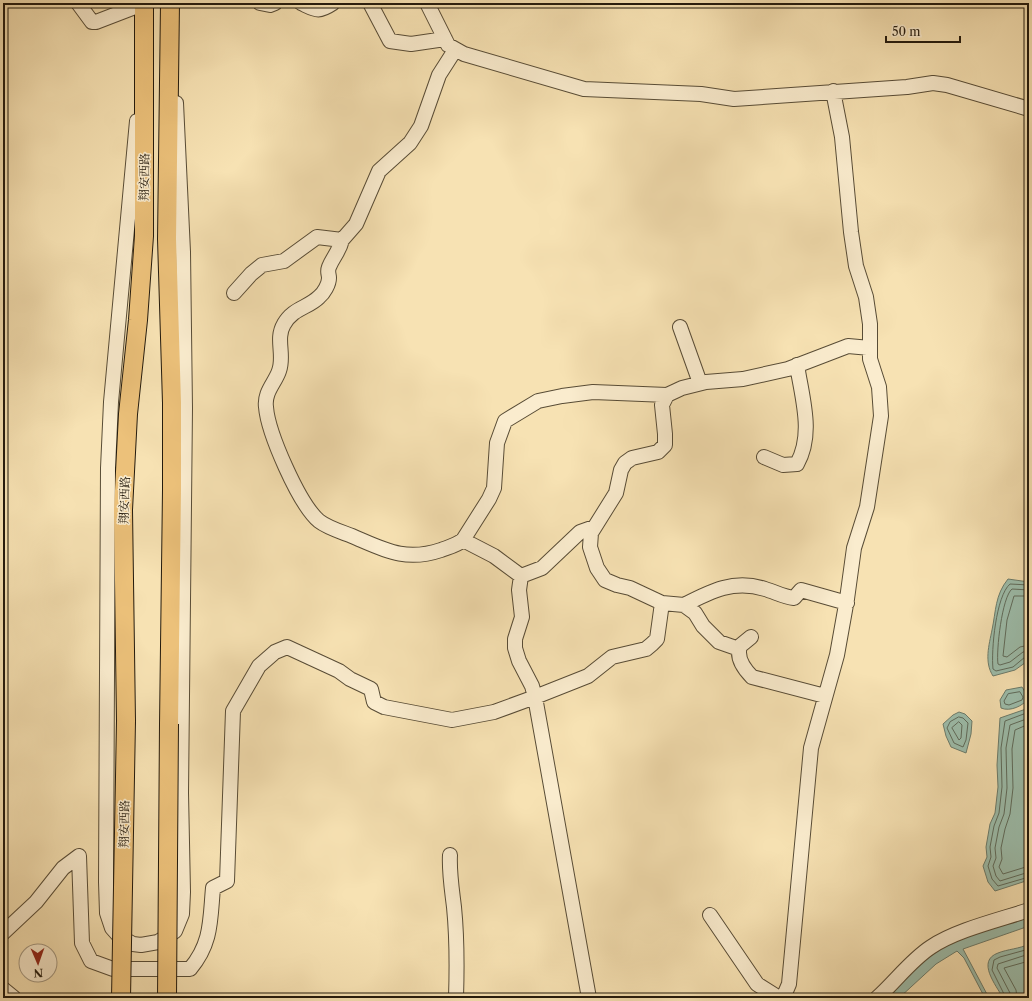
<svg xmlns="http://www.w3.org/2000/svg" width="1032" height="1001" viewBox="0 0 1032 1001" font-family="'Libre Caslon Text','Noto Serif SC',serif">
<rect width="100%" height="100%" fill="#f7e2b3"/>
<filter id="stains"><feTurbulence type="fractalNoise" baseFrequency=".005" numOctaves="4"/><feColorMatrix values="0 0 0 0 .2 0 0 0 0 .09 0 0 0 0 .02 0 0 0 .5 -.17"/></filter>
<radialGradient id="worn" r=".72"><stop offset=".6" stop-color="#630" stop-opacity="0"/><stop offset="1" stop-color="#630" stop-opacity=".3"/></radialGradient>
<!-- water -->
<path fill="#9dbeac" stroke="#6c7c6c" d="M1008,579L1029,582V660L1015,670L993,676C984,662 989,645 992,630C996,611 995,595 1008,579Z
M1022,687L1029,698C1023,706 1010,712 1001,708L1000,700L1006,690Z
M1029,708V880L995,891L988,882L983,866L987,857L986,847L990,824L995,813L998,787L997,765L1000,718Z
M959,712L965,714L972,721L971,734L966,753L951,747L946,736L943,724L953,715Z
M1029,918V926L963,949L989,998H985L964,958L957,951L936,964L899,998H887C899,987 910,974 922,963C953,936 991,927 1029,918Z
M1029,944V998H1003C996,985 976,961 998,953C1008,949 1019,949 1029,944Z"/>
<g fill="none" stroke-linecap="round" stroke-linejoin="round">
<!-- shore -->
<path stroke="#606c5c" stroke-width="1" d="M1029,585L1010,584C996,596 991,650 993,669L996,671L1013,667L1025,657L1029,656
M1029,590L1012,589C1002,597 996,651 998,664L1000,665L1010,662L1023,652L1029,651
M1029,596H1014L1007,620L1003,656L1007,657L1020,647L1029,645
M1020,692L1023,697L1022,700L1009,705L1005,704L1004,701L1008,694Z
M1029,712L1005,721L1001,748L1002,787L999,813L994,826L990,847L991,857L988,866L992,879L998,886L1029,877
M959,717L963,718L968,723L966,740L963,747L954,743L947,728L950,722Z
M1029,718L1010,725L1006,748L1007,788L1004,814L999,827L995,848L996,858L993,866L996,876L1000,881L1029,872
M959,722L962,725L961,738L959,740L952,728Z
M1029,724L1015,730L1012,749L1013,788L1010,814L1005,829L1001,848L1002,859L999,867L1003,874L1029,866
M1006,998L992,970L994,960L1000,957L1029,949
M1011,998L1010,993L997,968L998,964L1029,954
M1017,998L1016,990L1004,968L1029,961"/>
<!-- minor casing -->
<g stroke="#584c36" stroke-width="16">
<path id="minor" d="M78,3L92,22H96L135,7L144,8
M260,3L270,5L275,3
M301,3C316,10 318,13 333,3
M370,3L390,41L411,44L445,39
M427,3L448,45L464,54L584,89L701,94L734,99L907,87L933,83L947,85L1029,109
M137,121L111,402L108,468L106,882L107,913L112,928L120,937L133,944L141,945L158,942L175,931L182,914L183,892L181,793L185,408L183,252L176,103
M342,240C339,252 333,257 329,267C327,272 329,274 329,278C329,284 324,293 319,297C308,308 293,308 284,324C275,339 285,355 279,371C275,383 264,392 266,407C268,433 299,504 319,521C328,528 342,532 352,536C385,550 405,562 441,550C449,547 457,545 463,540L489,499L494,488L497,443L505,421L538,401L562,396L593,392L667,395
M234,293L251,274L262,265L284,261L317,237L342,240L356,224L379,171L410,143L421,126L439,75L455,50
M680,327L700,383
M764,457L783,465L797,464C814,434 802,398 797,365
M463,540L494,556L521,576
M684,605C711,591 734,579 765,589C775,592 784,597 794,598L801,590L847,603
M751,637L740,646C736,658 744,669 752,677L825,696
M739,649L719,642L703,626L695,613L684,605L662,603L630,588L617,585L605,580L597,568L590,547L591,533L616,493L621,470L625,463L632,458L658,452L665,445V434L662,405L667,395L682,388L706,382L743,379L788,369L848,346L870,348
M450,855C449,872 452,890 454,907C457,937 457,968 456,998
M710,915L757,984L779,998
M3,933L36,902L63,868L79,856L82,943L91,961L113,969H190C212,943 210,920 213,888L227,881L233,711L259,666L275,652L287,647L339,671L350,679L371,689L374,702L384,707L452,720L494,712L535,697L588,676L612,657L646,649L652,644L657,639L662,603
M3,989L14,998
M589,998L535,697L532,686L519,661L515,648V639L522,617L519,590L521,576L542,568L580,532L594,527
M783,998L789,984L811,748L837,655L847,599L854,548L867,507L881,416L879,387L870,359V324L866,297L856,266L851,232L842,137L833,91
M877,998C895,982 911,960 931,947C956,930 999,920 1029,910"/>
</g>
<!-- major casing -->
<g stroke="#231a0d" stroke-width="20">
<path id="major" d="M126,721L123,510L128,414L138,320L144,236V3
M169,724L172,490V403L167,239L170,3"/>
</g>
<!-- minor -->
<use href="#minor" stroke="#faecce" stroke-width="14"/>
<!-- major -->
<use href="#major" stroke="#ecc17a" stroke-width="18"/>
<!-- major-bridge casing -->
<g stroke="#231a0d" stroke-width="20" stroke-linecap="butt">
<path id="major-bridge" d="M121,998L126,721
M167,998L169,724"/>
</g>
<!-- major-bridge -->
<use href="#major-bridge" stroke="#ecc17a" stroke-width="18"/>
</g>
<g text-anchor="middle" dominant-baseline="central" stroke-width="3" stroke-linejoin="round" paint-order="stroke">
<!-- street labels -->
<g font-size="12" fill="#231a0d" stroke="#faecce">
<text transform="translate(144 177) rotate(-89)">翔安西路</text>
<text transform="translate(124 500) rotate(-88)">翔安西路</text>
<text transform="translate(124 824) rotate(-89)">翔安西路</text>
</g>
</g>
<!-- margin -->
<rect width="1032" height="1001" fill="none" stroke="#f7e2b3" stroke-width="16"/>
<rect x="4" y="4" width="1024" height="993" fill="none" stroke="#231a0d" stroke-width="2"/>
<rect x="8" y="8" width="1016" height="985" fill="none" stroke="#231a0d"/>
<!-- north arrow -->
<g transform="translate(38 963) rotate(178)"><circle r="19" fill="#faecce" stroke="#a49881"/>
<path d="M0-3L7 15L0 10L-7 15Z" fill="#8f2418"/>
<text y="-6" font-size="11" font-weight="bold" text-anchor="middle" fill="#231a0d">N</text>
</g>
<!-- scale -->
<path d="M886 36v6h74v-6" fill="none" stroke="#231a0d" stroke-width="2"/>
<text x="892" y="36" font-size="12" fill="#231a0d" stroke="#faecce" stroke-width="3" paint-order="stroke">50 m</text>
<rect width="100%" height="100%" filter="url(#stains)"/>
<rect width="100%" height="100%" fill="url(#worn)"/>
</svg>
